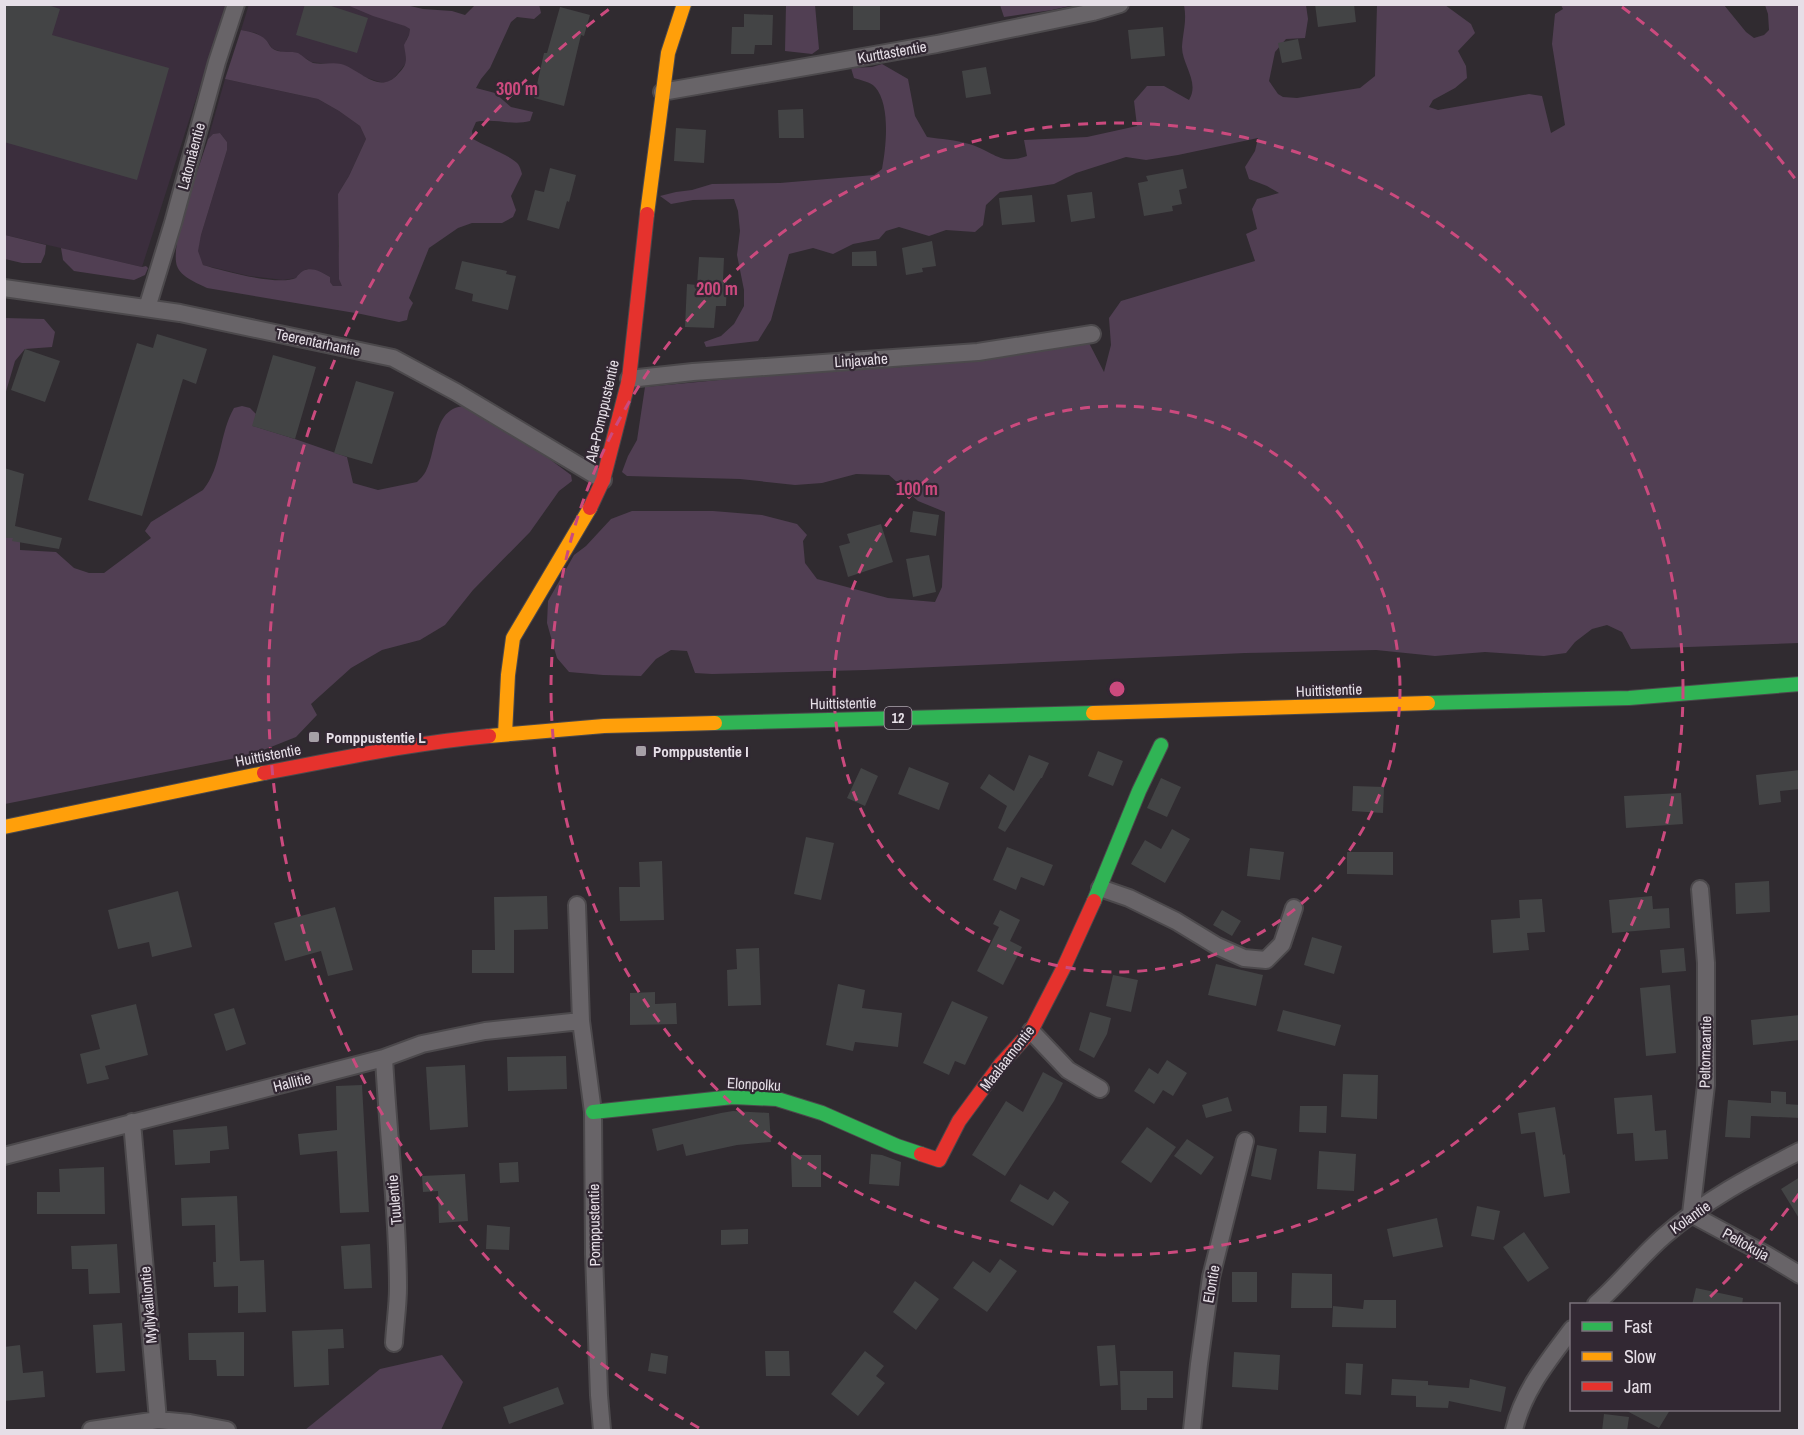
<svg xmlns="http://www.w3.org/2000/svg" width="1804" height="1435" viewBox="0 0 1804 1435" font-family="'Archivo Narrow',sans-serif">
<rect width="100%" height="100%" fill="#302b30"/>
<!-- built -->
<path fill="#3b2e3d" d="M249,4L347,5L392,21L406,26L410,29L409,35L406,40V63L394,78L386,83L380,82L361,76L345,66L311,62L307,59L276,50L272,48L267,41L256,33L241,30Z
M5,5H226L142,267L5,235Z
M225,79L318,99L339,111L360,126L366,139L349,176L338,194V246L343,286H333L330,282V277L325,274L307,269L299,274L296,278L283,280L249,276L203,265L197,252L201,235L227,150V142L220,133L213,134L208,139Z"/>
<!-- green -->
<path fill="#513f53" d="M1607,4L1724,5L1746,32L1754,38L1764,35L1769,30L1768,14L1765,5H1799V643L1631,649L1622,632L1607,625L1592,629L1575,642L1566,653L1544,656L1485,652L1435,656L1376,650L1245,653L866,670L712,674L695,673L687,651L671,650L656,659L641,676L603,675L569,672L557,658L554,648L547,623L548,601L574,555L586,546L611,519L632,511H713L762,515L797,524L807,535L803,541L805,563L817,579L888,598L935,602L942,587L945,512L918,501L889,475L856,474L822,483L795,485L740,479L627,476L622,472L628,456L637,440L645,387L805,372L903,367L1089,343L1104,372L1111,345L1109,318L1121,301L1255,261L1246,234L1257,229L1252,209L1257,199L1279,193L1267,186L1249,179L1245,167L1255,151L1258,138L1178,155L1146,160L1126,157L1076,173L1054,184L1000,192L986,205L983,225L975,232L946,230L929,236L899,227L886,231L879,239L853,244L833,254L813,248L789,254L771,320L758,341L706,347L704,342L721,336L734,324L744,306V290L737,255L740,231L738,211L734,199L693,200L671,204L660,196L676,192L692,190L712,184L780,183L874,175L882,169C886,148 891,105 875,87C871,82 860,80 854,78L851,68L872,67L882,64L908,79L915,116L927,137C941,139 956,140 969,144C994,151 999,166 1027,156L1024,140L1087,137L1137,126L1134,101L1147,86H1164L1189,100C1200,82 1182,65 1182,47C1183,31 1187,22 1184,5H1306L1308,19L1305,38L1286,39L1275,52L1269,81L1278,94L1283,97L1297,98L1360,88L1375,76L1377,5H1445L1471,24L1475,33L1458,51L1466,66L1467,78L1455,88L1433,100L1429,107L1438,110L1529,94L1542,96L1551,133L1565,125L1552,44L1555,14L1563,9L1561,5Z
M347,5H406L423,9L452,11L465,15L475,5L539,4L541,13L534,19L517,17L511,22L490,68L481,79L476,88L495,93L511,107L533,112L530,121C512,126 495,118 476,122L472,131L473,139C483,145 513,157 518,164C520,167 521,170 522,174L511,196L516,210L513,217L502,223H472L458,228L429,248L409,298L413,303L409,311L407,320L399,322L361,314L207,288C197,283 181,277 177,266C169,244 201,163 208,139L213,134L220,133L227,142V150L201,235L198,251L203,265C223,271 278,286 296,278C305,264 317,269 330,277V282L333,286H342L339,279L338,194L349,176L366,139L360,126L339,111L318,99L225,79L241,30C250,32 259,33 266,40C269,43 270,48 275,50C282,53 291,51 298,53C303,56 308,61 313,63C322,65 332,62 341,64C360,69 379,96 398,74C409,63 406,59 404,45L409,35L410,29L405,26L373,16Z
M786,5H815L819,49L812,54L785,51Z
M1000,5V4L1074,5L1052,10L1004,17Z
M5,235L46,245L45,254L41,263H22L5,259Z
M61,248L142,267L146,266L148,268L145,275L134,280L74,271L63,260Z
M5,318L44,319L55,332L52,347L25,349L15,361L5,395Z
M242,406L250,408L256,414L253,426L295,439L347,457L353,483L378,490L417,482C420,479 424,475 426,471C438,448 432,406 467,406L528,443L571,475L572,481L559,491L530,532L473,590L445,625L420,640L382,650L351,668L311,704L317,715L296,737L251,755L5,804L4,521L20,540V550L56,552L74,568L89,573H104L151,538L145,531L151,522L203,490C222,467 219,434 234,408Z
M442,1355L463,1382L441,1430H305L380,1369Z"/>
<!-- building -->
<path fill="#434445" d="M4,4H45L60,9L52,35L169,68L137,180L4,142Z
M305,4H325L368,18L357,53L296,35Z
M880,4V30H853V5Z
M1315,4H1354L1356,22L1318,27Z
M560,7L590,15L584,36L581,35L564,106L534,98L544,53H547Z
M744,14L773,15L772,45H755L754,54H731L732,27H744Z
M1163,27L1165,56L1131,59L1128,30Z
M1298,39L1302,59L1282,63L1278,43Z
M986,67L991,94L966,98L962,71Z
M803,109L804,138H779L778,110Z
M676,128L706,130L704,163L674,161Z
M550,168L576,175L569,202L567,201L559,229L527,220L535,190L544,192Z
M1183,169L1187,188L1179,190L1182,204L1172,206L1173,211L1144,216L1138,183L1148,181L1146,176Z
M1092,192L1095,218L1071,222L1067,195Z
M1032,195L1035,222L1002,225L999,198Z
M932,241L936,266L922,268L923,272L906,275L902,248Z
M876,251L877,266H852V252Z
M699,257L724,258L723,280L727,281L726,306H716L714,328L685,327L687,284L697,285Z
M462,261L507,271L506,274L516,276L508,310L472,301L473,294L455,289Z
M157,334L207,349L196,384L183,379L142,516L88,500L137,343L153,348Z
M25,349L60,361L45,402L11,390Z
M273,355L316,367L295,439L252,426Z
M356,381L394,392L372,464L334,453Z
M4,468L24,474L15,526L62,538L59,549L12,541L13,538H4Z
M913,511L939,515L936,536L910,532Z
M881,524L893,562L848,577L839,546L850,543L847,534Z
M929,555L936,592L913,597L906,559Z
M1098,751L1123,761L1113,786L1088,776Z
M1029,755L1049,763L1042,778H1041L1005,832L998,828L1007,806L980,788L989,774L1014,791Z
M909,767L949,783L939,810L898,794Z
M861,768L878,776L865,806L847,798Z
M1800,770V789L1780,791L1781,802L1759,805L1756,775Z
M1161,778L1181,787L1167,817L1147,808Z
M1353,786L1384,787L1383,813L1352,811Z
M1681,793L1683,824L1626,828L1624,796Z
M1172,829L1190,839L1165,883L1131,864L1145,840L1161,849Z
M806,837L834,843L821,900L794,894Z
M1007,847L1053,865L1044,886L1021,877L1016,890L993,880Z
M1250,848L1284,852L1280,880L1247,876Z
M1347,852H1393V875L1347,874Z
M662,861L664,920L620,921L619,887H640L639,862Z
M1769,881L1770,912L1736,914L1735,883Z
M178,891L192,947L152,957L149,942L118,949L108,910Z
M547,896L548,929L514,930V973H472V950H495L494,897Z
M1652,896L1653,909L1669,908L1670,928L1612,933L1609,900Z
M1542,899L1545,932L1527,933L1529,950L1493,953L1491,920L1520,918L1519,900Z
M335,907L353,970L328,976L321,951L285,961L274,923Z
M1000,910L1020,920L1010,941L1022,947L1003,985L977,971L999,927L993,924Z
M1222,910L1241,921L1232,936L1213,925Z
M1312,937L1342,946L1334,974L1304,965Z
M759,948L761,1005L728,1006L727,970L737,969L736,949Z
M1684,948L1686,971L1662,973L1660,950Z
M1216,964L1263,975L1256,1006L1208,995Z
M1113,975L1138,980L1131,1012L1106,1006Z
M838,984L865,990L862,1008L902,1013L898,1047L855,1042L853,1051L826,1045Z
M1670,985L1676,1053L1646,1056L1640,988Z
M655,992V1004L676,1003L677,1024L630,1025V993Z
M952,1001L988,1017L965,1065L955,1061L949,1075L923,1063Z
M136,1004L148,1055L105,1066L109,1079L87,1084L80,1054L100,1049L91,1015Z
M234,1008L246,1044L226,1051L214,1014Z
M1283,1010L1341,1025L1335,1046L1277,1031Z
M1090,1012L1111,1018L1107,1034L1094,1058L1079,1050Z
M1800,1015V1040L1753,1045L1751,1020Z
M566,1056L567,1089L508,1091L507,1057Z
M1167,1060L1187,1073L1173,1096L1163,1090L1154,1104L1134,1091L1149,1068L1158,1074Z
M465,1065L468,1127L430,1130L426,1067Z
M1043,1072L1063,1083L1054,1101L1005,1176L972,1155L1006,1101L1023,1112Z
M1343,1074L1378,1075L1377,1119L1341,1117Z
M362,1085L369,1212L340,1213L337,1151L300,1155L298,1134L337,1130L336,1086Z
M1771,1091L1786,1092V1104L1800,1105V1118L1751,1116L1750,1138L1725,1137L1728,1100L1771,1103Z
M1652,1095L1655,1131L1666,1130L1668,1159L1635,1161L1633,1133L1617,1134L1614,1098Z
M1228,1097L1232,1111L1206,1118L1202,1105Z
M1300,1106H1327L1326,1133L1299,1132Z
M1555,1107L1563,1155L1565,1154L1570,1193L1544,1197L1535,1132L1521,1134L1518,1113Z
M733,1111L769,1113L771,1142L737,1145L686,1156L683,1144L657,1151L652,1129L721,1113Z
M227,1126L229,1149L210,1151V1163L175,1165L173,1130Z
M1147,1127L1176,1147L1151,1183L1121,1162Z
M1187,1139L1214,1157L1201,1175L1174,1156Z
M1257,1145L1277,1149L1271,1180L1251,1176Z
M1319,1151L1356,1154L1354,1191L1317,1189Z
M871,1154L882,1155L901,1162L899,1186L869,1184Z
M791,1155H821V1187H792Z
M518,1162L519,1182L500,1183L499,1163Z
M104,1167L105,1214H37V1192H60L59,1169Z
M465,1174L468,1221L439,1223L438,1191L423,1192L422,1176Z
M1800,1177V1220L1781,1189Z
M1020,1184L1048,1200L1054,1191L1069,1202L1053,1226L1010,1201Z
M237,1196L240,1261L264,1260L266,1312L238,1313V1286L214,1287L213,1262H216L215,1225L182,1226L181,1198Z
M1477,1206L1500,1211L1494,1240L1471,1236Z
M1437,1218L1443,1247L1393,1257L1387,1229Z
M487,1225L510,1227L509,1250L486,1249Z
M748,1229V1244L721,1245V1230Z
M1524,1232L1549,1268L1528,1282L1503,1247Z
M117,1244L120,1293L89,1294L88,1269H72L71,1246Z
M370,1244L372,1288L344,1289L341,1246Z
M1000,1259L1017,1271L987,1312L953,1288L973,1261L990,1273Z
M1232,1272H1257V1302H1232Z
M1292,1273L1332,1274V1308H1291Z
M915,1281L939,1299L916,1330L893,1312Z
M1696,1288L1743,1298L1742,1305H1692Z
M1364,1300H1396V1328L1332,1327L1333,1306L1363,1309Z
M122,1323L125,1371L96,1373L93,1325Z
M343,1329L344,1348L328,1349L329,1385L294,1387L292,1331Z
M244,1332V1376H217L216,1360H189L188,1333Z
M20,1345L23,1373L43,1371L45,1397L4,1401V1347Z
M1115,1345L1118,1385L1100,1386L1097,1346Z
M765,1351H789L790,1376H766Z
M865,1351L884,1366L876,1376L885,1383L858,1416L831,1394Z
M1234,1352L1280,1355L1278,1390L1232,1387Z
M651,1353L668,1356L666,1374L648,1371Z
M1346,1363L1363,1364L1361,1395L1345,1394Z
M1120,1371H1173V1398H1147V1410H1121Z
M1392,1379L1428,1381V1385L1469,1388L1470,1379L1506,1387L1501,1412L1449,1401L1448,1408L1416,1407V1396L1391,1395Z
M558,1387L564,1404L509,1424L503,1407Z
M1625,1410H1670L1659,1428Z
M1604,1414L1629,1417L1627,1431H1602Z"/>
<g fill="none" stroke-linecap="round" stroke-linejoin="round">
<!-- street casing -->
<g stroke="#4c494c" stroke-width="20">
<path id="street" d="M662,92L937,44L1093,12L1120,4
M4,288L180,313L393,358L456,392L603,480
M147,308L173,223L217,62L236,4
M629,379L693,372L978,352L1092,334
M1100,888L1129,898L1176,921L1217,946L1244,958L1266,960L1282,944L1294,908
M1700,889L1706,963V1085L1691,1214L1767,1255L1800,1275
M577,905L581,1021L593,1112L594,1254L599,1395L602,1430
M1031,1031L1068,1070L1100,1089
M384,1058C388,1135 398,1211 398,1288C398,1306 395,1324 394,1343
M4,1156L384,1058L422,1044L485,1031L581,1021
M1596,1304C1620,1283 1640,1257 1664,1236C1704,1201 1752,1175 1800,1151
M158,1420L190,1423L227,1430
M91,1430L158,1420L132,1122
M1192,1430L1199,1364L1211,1277L1245,1141
M1514,1430C1523,1391 1548,1361 1572,1329"/>
</g>
<!-- fast casing -->
<g stroke="#4c494c" stroke-width="16">
<path id="fast" d="M1428,703L1629,698L1800,684
M715,723L1093,713
M1094,901L1139,791L1161,745
M593,1112L733,1097L777,1099L822,1113L897,1146L921,1154"/>
</g>
<!-- slow casing -->
<g stroke="#4c494c" stroke-width="16">
<path id="slow" d="M647,214L668,53L684,4
M1093,713L1428,703
M505,734L508,675L513,638L590,508
M489,736L604,726L715,723
M4,827L264,773"/>
</g>
<!-- jam casing -->
<g stroke="#4c494c" stroke-width="16">
<path id="jam" d="M590,508L603,480L629,379L647,214
M264,773C339,759 413,743 489,736
M921,1154L939,1160L959,1121L1001,1064L1031,1031L1064,967L1094,901"/>
</g>
<!-- street -->
<use href="#street" stroke="#686468" stroke-width="16"/>
<!-- fast -->
<use href="#fast" stroke="#30b455" stroke-width="14"/>
<!-- slow -->
<use href="#slow" stroke="#ff9f0a" stroke-width="14"/>
<!-- jam -->
<use href="#jam" stroke="#e5322d" stroke-width="14"/>
</g>
<!-- distance rings -->
<g fill="none" stroke="#cb4a7e" stroke-width="3" stroke-dasharray="10 8">
<circle cx="1117" cy="689" r="283"/>
<circle cx="1117" cy="689" r="566"/>
<path d="M1799 1194A849 849 0 0 1 1707 1300M699 1428A849 849 0 0 1 612 7M1622 7A849 849 0 0 1 1799 184"/>
</g>
<!-- markers -->
<g fill="#a6a0a7" stroke="#322833" stroke-width="2">
<rect x="308" y="731" width="12" height="12" rx="3"/>
<rect x="635" y="745" width="12" height="12" rx="3"/>
</g>
<g text-anchor="middle" dominant-baseline="central" stroke-width="4.5" stroke-linejoin="round" paint-order="stroke">
<!-- shield labels -->
<rect fill="#322833" stroke="#b0a8b1" stroke-width="1.5" x="884.5" y="707" width="27" height="22" rx="4.5"/>
<g font-size="14" font-weight="bold" fill="#e6dfe7">
<text x="898" y="718">12</text>
</g>
<!-- street labels -->
<g font-size="15" fill="#e6dfe7" stroke="#322833">
<text transform="translate(892 52) rotate(-10)">Kurttastentie</text>
<text transform="translate(191 156) rotate(-75)">Latomäentie</text>
<text transform="translate(318 342) rotate(12)">Teerentarhantie</text>
<text transform="translate(861 360) rotate(-4)">Linjavahe</text>
<text transform="translate(602 411) rotate(-77)">Ala-Pomppustentie</text>
<text transform="translate(1329 690) rotate(-2)">Huittistentie</text>
<text transform="translate(843 703) rotate(-1)">Huittistentie</text>
<text transform="translate(268 755) rotate(-11)">Huittistentie</text>
<text transform="translate(1705 1052) rotate(-89)">Peltomaantie</text>
<text transform="translate(1007 1058) rotate(-52)">Maalaamontie</text>
<text transform="translate(292 1082) rotate(-14)">Hallitie</text>
<text transform="translate(754 1084) rotate(3)">Elonpolku</text>
<text transform="translate(394 1200) rotate(-95)">Tuulentie</text>
<text transform="translate(1690 1217) rotate(-35)">Kolantie</text>
<text transform="translate(594 1225) rotate(-91)">Pomppustentie</text>
<text transform="translate(1746 1244) rotate(29)">Peltokuja</text>
<text transform="translate(1211 1284) rotate(-80)">Elontie</text>
<text transform="translate(148 1305) rotate(-95)">Myllykalliontie</text>
</g>
<!-- poi labels -->
<g font-size="15" font-weight="bold" fill="#e6dfe7" stroke="#322833" text-anchor="start">
<text x="326" y="737">Pomppustentie L</text>
<text x="653" y="751">Pomppustentie I</text>
</g>
</g>
<circle cx="1117" cy="689" r="9" fill="#cb4a7e" stroke="#322833" stroke-width="3"/>
<g font-size="18" text-anchor="middle" font-weight="bold" fill="#cb4a7e" stroke="#322833" stroke-width="4.5" stroke-linejoin="round" paint-order="stroke">
<text x="517" y="95">300 m</text>
<text x="717" y="295">200 m</text>
<text x="917" y="495">100 m</text>
</g>
<!-- border -->
<rect width="1804" height="1435" fill="none" stroke="#e6dfe7" stroke-width="12"/>
<!-- legend -->
<rect x="1570" y="1303" width="210" height="108" fill="#322833" stroke="#7a717b" stroke-width="1.5"/>
<rect x="1582" y="1322" width="30" height="9" fill="#30b455" stroke="#7a717b" stroke-width="1.5"/>
<text x="1624" y="1333" font-size="18" fill="#e6dfe7">Fast</text>
<rect x="1582" y="1352" width="30" height="9" fill="#ff9f0a" stroke="#7a717b" stroke-width="1.5"/>
<text x="1624" y="1363" font-size="18" fill="#e6dfe7">Slow</text>
<rect x="1582" y="1382" width="30" height="9" fill="#e5322d" stroke="#7a717b" stroke-width="1.5"/>
<text x="1624" y="1393" font-size="18" fill="#e6dfe7">Jam</text>
</svg>
